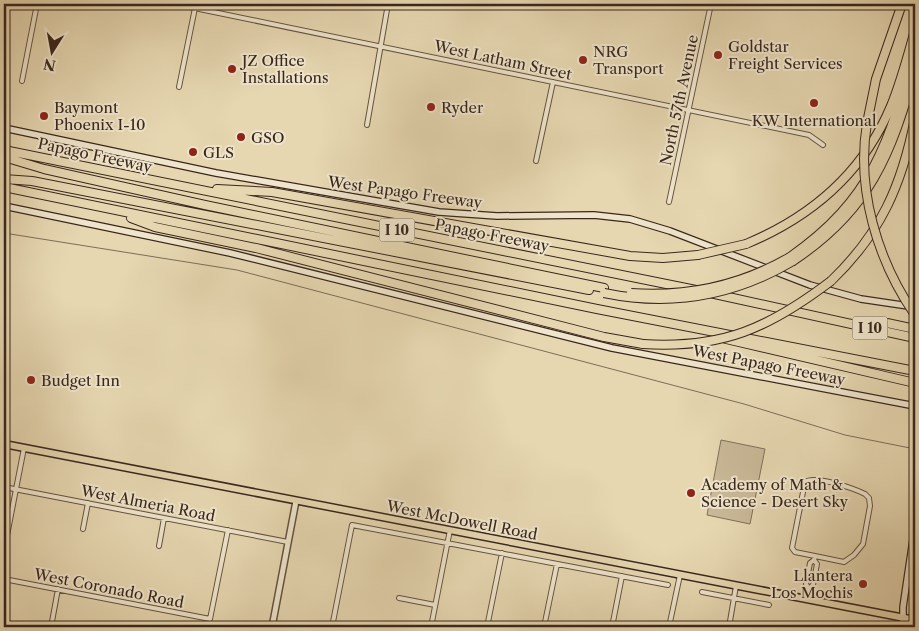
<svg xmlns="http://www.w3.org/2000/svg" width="919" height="631" viewBox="0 0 919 631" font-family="'Libre Caslon Text',serif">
<rect width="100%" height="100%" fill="#e6d7b1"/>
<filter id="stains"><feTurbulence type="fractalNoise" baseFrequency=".004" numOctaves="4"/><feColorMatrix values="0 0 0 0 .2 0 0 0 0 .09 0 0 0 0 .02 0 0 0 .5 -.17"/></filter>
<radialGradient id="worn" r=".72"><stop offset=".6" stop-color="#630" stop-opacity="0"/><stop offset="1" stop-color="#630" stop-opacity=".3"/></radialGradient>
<!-- green -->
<path fill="#c9b998" stroke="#81705a" d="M721,440L765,449L750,524L707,515Z"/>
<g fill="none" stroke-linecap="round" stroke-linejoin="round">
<!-- stream -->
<path stroke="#7d6d57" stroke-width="1" d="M4,233L237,270L744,404L845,435L915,449"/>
<!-- minor casing -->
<g stroke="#645341" stroke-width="6">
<path id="minor" d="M175,4L809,135L823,145
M22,81L37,4
M179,87L195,8
M367,125L388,4
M536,161L553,82
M669,202L711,4
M4,487L288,542
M83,529L88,503
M159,546L164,518
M4,551L24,448
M4,579L210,619L228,530
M809,589L813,585L817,564L814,560L815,556L795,552L792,548L805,482C815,475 853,488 865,494L869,498L870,506L863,544L854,555L844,562L815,556
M702,592L769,605
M399,598L435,605
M807,599L809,589L806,584L810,563L814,560
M51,627L58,589
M332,627L352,525L668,585
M431,627L450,530
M487,627L502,553
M544,627L557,564
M612,627L622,576
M669,627L680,575
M729,627L736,586"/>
</g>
<!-- tertiary casing -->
<g stroke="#645341" stroke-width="8">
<path id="tertiary" d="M272,627L296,501"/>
</g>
<!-- secondary casing -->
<g stroke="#39271c" stroke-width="8">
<path id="secondary" d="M4,128L216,173L439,212L497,216L594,215L630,219L670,231L810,285L861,299L915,307
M4,206L230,253L612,348L915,406
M903,627V607L915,526
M908,627L913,620L915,608"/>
</g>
<!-- primary casing -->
<g stroke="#39271c" stroke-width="9">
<path id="primary" d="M4,444L915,620"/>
</g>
<!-- motorway casing -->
<g stroke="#39271c" stroke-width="10">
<path id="motorway" d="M867,123L876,79L902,4
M4,150L696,290
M4,157L44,169L205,205L604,288
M4,179L32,181L589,290
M4,187L597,309L915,371
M217,189L272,192L630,256L663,258L698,255
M131,218L155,227L256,248L604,337L643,344
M746,244C811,217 863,173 891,106C901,82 908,55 915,30
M790,257C873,199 889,142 915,50
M793,261C870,210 891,155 915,70
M831,281C881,233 902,185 915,118
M710,293L915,338
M858,321L887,323L915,329
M726,339L915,383"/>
</g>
<!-- minor -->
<use href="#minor" stroke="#efe5cc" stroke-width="4"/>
<!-- tertiary -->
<use href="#tertiary" stroke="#efe5cc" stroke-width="5"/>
<!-- secondary -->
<use href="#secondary" stroke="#efe5cc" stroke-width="5.5"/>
<!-- primary -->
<use href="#primary" stroke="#e6d7b1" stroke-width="6"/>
<!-- motorway -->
<use href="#motorway" stroke="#e6d7b1" stroke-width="8"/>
<!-- motorway-bridge casing -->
<g stroke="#39271c" stroke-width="10" stroke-linecap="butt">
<path id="motorway-bridge" d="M867,123C856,189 877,260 915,315
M698,255L746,244
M604,293C671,307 734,296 793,261
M631,293C688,297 740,286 790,257
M643,344C723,349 769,328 831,281"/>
</g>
<!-- motorway-bridge -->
<use href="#motorway-bridge" stroke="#e6d7b1" stroke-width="8"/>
</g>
<!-- markers -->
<g fill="#8f2418" stroke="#efe5cc" stroke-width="2">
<circle cx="718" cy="55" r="5"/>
<circle cx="583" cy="60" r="5"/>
<circle cx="232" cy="69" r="5"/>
<circle cx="814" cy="103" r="5"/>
<circle cx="431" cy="107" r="5"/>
<circle cx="44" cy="116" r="5"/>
<circle cx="241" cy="137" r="5"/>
<circle cx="193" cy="152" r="5"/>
<circle cx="31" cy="380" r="5"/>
<circle cx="691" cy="493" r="5"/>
<circle cx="863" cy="584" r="5"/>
</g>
<g text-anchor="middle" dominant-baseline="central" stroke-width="4" stroke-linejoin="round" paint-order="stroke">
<!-- shield labels -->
<g fill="#efe5cc" stroke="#706051" stroke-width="1">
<rect x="379.5" y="218.5" width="35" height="23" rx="4"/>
<rect x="852.5" y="316.5" width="35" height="23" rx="4"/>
</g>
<g font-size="14" font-weight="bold" fill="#39271c">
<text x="397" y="230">I 10</text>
<text x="870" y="328">I 10</text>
</g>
<!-- poi labels -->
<g font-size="15" fill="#39271c" stroke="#efe5cc" text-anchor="start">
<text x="728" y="46">Goldstar<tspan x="728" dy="17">Freight Services</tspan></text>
<text x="593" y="51">NRG<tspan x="593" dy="17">Transport</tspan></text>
<text x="242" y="60">JZ Office<tspan x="242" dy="17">Installations</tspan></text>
<text x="54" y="107">Baymont<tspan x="54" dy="17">Phoenix I-10</tspan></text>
<text x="441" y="107">Ryder</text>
<text x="814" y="120" text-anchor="middle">KW International</text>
<text x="251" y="137">GSO</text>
<text x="203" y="152">GLS</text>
<text x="41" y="380">Budget Inn</text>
<text x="701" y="484">Academy of Math &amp;<tspan x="701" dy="17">Science - Desert Sky</tspan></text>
<text x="853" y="575" text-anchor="end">Llantera<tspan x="853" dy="17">Los Mochis</tspan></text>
</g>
<!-- street labels -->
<g font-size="15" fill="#39271c" stroke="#efe5cc">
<text transform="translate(503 60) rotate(12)">West Latham Street</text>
<text transform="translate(679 100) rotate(-78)">North 57th Avenue</text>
<text transform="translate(95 155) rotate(12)">Papago Freeway</text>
<text transform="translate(405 192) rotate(8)">West Papago Freeway</text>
<text transform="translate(492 235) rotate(11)">Papago Freeway</text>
<text transform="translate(769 365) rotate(11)">West Papago Freeway</text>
<text transform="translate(148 503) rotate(11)">West Almeria Road</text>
<text transform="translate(462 520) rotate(11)">West McDowell Road</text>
<text transform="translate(109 588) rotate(11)">West Coronado Road</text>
</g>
</g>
<!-- margin -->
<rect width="919" height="631" fill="none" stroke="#e6d7b1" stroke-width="20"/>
<rect x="5" y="5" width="909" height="621" fill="none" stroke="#39271c" stroke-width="2.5"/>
<rect x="10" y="10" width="899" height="611" fill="none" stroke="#39271c"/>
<!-- north arrow -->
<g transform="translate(52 52) rotate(191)" stroke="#efe5cc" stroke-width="4" paint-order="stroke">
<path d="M0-4L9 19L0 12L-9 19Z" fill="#39271c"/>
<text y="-8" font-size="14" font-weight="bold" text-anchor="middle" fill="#39271c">N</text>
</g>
<rect width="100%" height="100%" filter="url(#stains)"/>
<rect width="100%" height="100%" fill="url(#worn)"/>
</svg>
